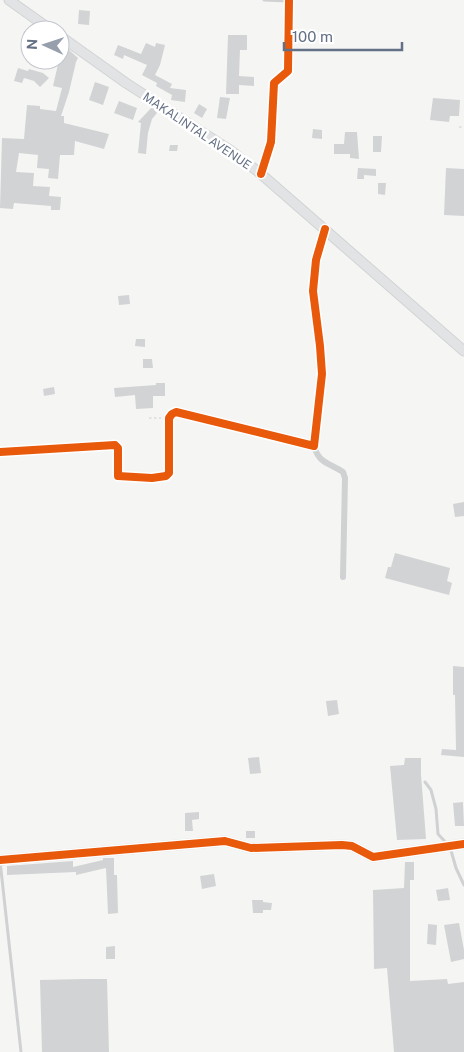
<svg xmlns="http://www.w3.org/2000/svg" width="464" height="1052" viewBox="0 0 464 1052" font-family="'Public Sans',sans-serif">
<rect width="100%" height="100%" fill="#f5f5f4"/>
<!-- building -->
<path fill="#d2d3d4" d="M79,10L90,11L89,25L78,24Z
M24,31L30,33L28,41L22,39Z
M228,35H247V50H240L239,76L254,77V86L239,85V94H226Z
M146,43L155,47L156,43L165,45L160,65L155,75L172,84L170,88L186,90L185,102L171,100L172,95L156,86L157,83L142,75L147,65L124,55L123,59L114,55L118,45L141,54Z
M68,49L78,58L76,62L69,92L61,116H64V123L109,134L104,149L75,141L74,155H60L58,179L48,178L49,169L37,168L38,155L19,153L16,172L34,173L33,186L50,187L49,196L61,197L60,210H51V206L14,203L13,209L0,208L2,138L24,139L27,105L40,106V109L56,111L62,88L53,86L59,60Z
M18,68L28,71L29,69L43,73L49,78L40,87L34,81L24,78L22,83L14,81Z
M95,82L109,87L103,105L89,100Z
M220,97L230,98L226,119L217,118Z
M433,98L460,100L459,116H450L449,122L430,120Z
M119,101L137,108L133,120L114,113Z
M199,104L207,109L202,118L194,113Z
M152,107L157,113L152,119L148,133L146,154L138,153L141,123L138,122Z
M313,129L322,130V139L312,138Z
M345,132H357L359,159L350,158V154H334V144H344Z
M373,136H382L381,152H373Z
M170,145H178L177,151H169Z
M358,168L376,169V176L364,175V179H357Z
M446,168L464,169V216L444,215Z
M378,183H386L385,195L378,194Z
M129,295L130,304L119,305L118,296Z
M136,339H145V347L135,346Z
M143,359H152L153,368H143Z
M156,383H165V396H153V408L136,409L135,395L115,397L114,388L156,385Z
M54,387L55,394L44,396L43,389Z
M464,502V516L455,517L453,504Z
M395,553L450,568L447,581L452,583L449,595L385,578L388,567H391Z
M453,666L464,667V757L441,755L442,749L456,750L455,695H453Z
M337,700L339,714L328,716L326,701Z
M259,757L261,773L250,774L248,758Z
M405,758H421V774L426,839L397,840L390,766L404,765Z
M463,802L464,826H455L453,803Z
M199,812V819L192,820L193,831H185V813Z
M246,831H255V838H246Z
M103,858H114V875H117L118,913L108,914L106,868L76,875V872L7,875V866L73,861V867L103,860Z
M405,862H414V880H410V981L447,979L448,984L464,982V1052H394L387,968L374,969L373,890L404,888Z
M214,874L216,886L202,889L200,876Z
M448,888L450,900L438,901L436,890Z
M252,900H263V902L272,903L271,910H263V913H253Z
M459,923L464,950V959L451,962L444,925Z
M428,924L437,925L436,945L427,944Z
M115,946V959H106V947Z
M84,979H107L109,1052H42L40,980Z"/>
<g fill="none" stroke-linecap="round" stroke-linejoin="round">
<!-- secondary casing -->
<g stroke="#d1d3d4" stroke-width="11">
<path id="secondary" d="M9,0L51,30
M60,36L126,83L230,150L261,174L464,351
M0,860L225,841L251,848L342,845L352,846L373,857L464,844"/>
</g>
<!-- path -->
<path stroke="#cdcecf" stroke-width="1" stroke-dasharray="2.5 2.5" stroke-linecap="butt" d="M459,127H464
M149,418H161"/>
<!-- lane -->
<path stroke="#d0d1d2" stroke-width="3" d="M264,0L289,1
M425,782L431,790L436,809L438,834L450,847L456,868L464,885
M0,861L21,1052"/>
<!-- street -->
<path stroke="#d0d1d2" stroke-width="6" d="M261,174L271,142L274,83L288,71L289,0
M314,446C319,464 330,463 343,472L345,478L343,577
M0,452L115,445L118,448V476L152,478L166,476L169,473V418L172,414L176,412L314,446L322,374L320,346L313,291L316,260L325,229"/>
<!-- secondary -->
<use href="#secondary" stroke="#e2e3e4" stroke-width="9"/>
<!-- cycleway casing -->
<g stroke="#fff" stroke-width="11">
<path id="cycleway" d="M261,174L271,142L274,83L288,71L289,0
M0,452L115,445L118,448V476L152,478L166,476L169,473V418L172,414L176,412L314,446L322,374L320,346L313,291L316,260L325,229
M0,860L225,841L251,848L342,845L352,846L373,857L464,844"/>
</g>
<!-- cycleway -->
<use href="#cycleway" stroke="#e8590c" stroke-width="8"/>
</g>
<g text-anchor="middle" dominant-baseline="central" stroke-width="5" stroke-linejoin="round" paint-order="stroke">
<!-- street labels -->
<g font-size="12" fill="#647085" stroke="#fff">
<text transform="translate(197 131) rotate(34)">MAKALINTAL AVENUE</text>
</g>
</g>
<!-- north arrow -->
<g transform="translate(45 45) rotate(273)"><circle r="24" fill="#ffffff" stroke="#c1c6ce"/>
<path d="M0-4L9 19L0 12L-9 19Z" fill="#979fac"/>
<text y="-8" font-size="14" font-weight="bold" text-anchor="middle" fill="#647085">N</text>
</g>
<!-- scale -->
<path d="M284 42v8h118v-8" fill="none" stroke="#647085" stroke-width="2.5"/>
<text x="292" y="42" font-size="15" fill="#647085" stroke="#ffffff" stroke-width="4" paint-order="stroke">100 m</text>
</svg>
